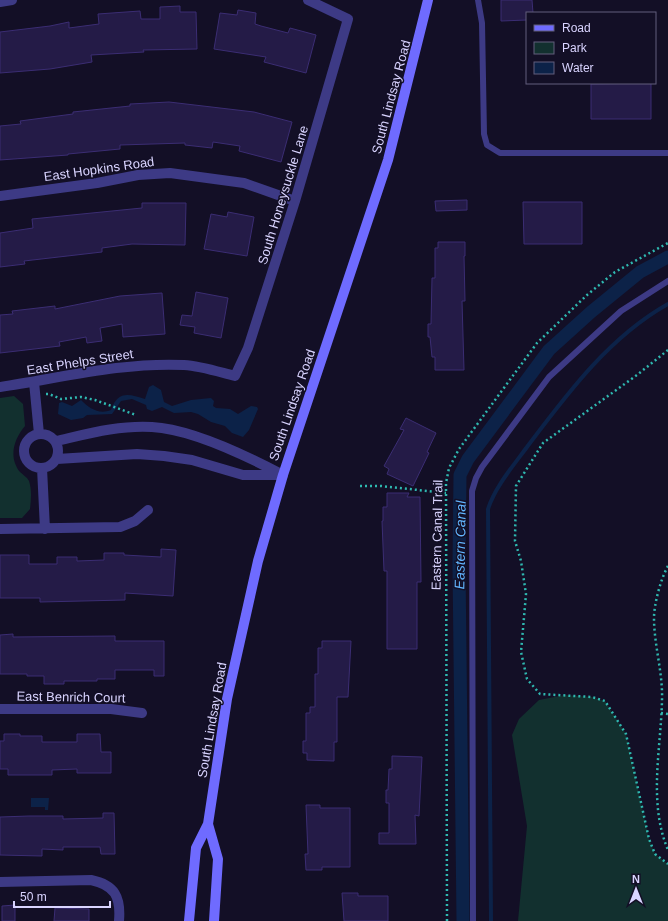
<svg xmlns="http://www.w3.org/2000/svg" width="668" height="921" viewBox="0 0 668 921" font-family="Arial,sans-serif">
<rect width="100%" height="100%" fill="#130f26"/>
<!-- green -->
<path fill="#12302f" d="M14,396L23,404L25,426C14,439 8,457 20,472C23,475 27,477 29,481C32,490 31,500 30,509L22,518H0V398Z
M565,695L592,697L605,701L626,734L649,839L655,854L668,864V921H518L527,826L512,735L519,719L539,700Z"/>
<!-- water -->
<path fill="#0c2248" d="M153,385L161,390L164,402L172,406L191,400L211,398L214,401L213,406L216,408L230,409L238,414L251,406L257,407L258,409L249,430L243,437L232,433L225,426L211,422L198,414L191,412L174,413L162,407L152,411L147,409L146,405L132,399L121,401L112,414L87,415L83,418L71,420L58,414L59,403L62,402L72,406L81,400C89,408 99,415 111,410C118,390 129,394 145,399L149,387Z
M31,798H49L48,810H45V807H31Z"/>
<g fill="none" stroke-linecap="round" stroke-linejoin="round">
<!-- stream -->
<path stroke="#0c2248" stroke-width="4" d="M491,921L488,509C495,487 513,466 527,447C567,394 609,337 668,304"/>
<!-- canal -->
<path stroke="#0c2248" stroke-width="13" d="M463,921L459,565L460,475L468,459L549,350L591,312L640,272L668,257"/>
</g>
<!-- building -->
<path fill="#241b47" stroke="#3b2d73" d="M501,0H532L533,13H527V20L501,21Z
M180,6V12H196L197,49L143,50L144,52L91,55L92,62L50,69L0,73V32L50,26L69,22V28L99,24L98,14L140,11L141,19H160V7Z
M238,10L256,13L255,24L261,26L288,33L290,28L316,35L306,73L264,62L266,57L214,49L220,13L237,15Z
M648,83H651V119H591V84Z
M169,102L254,112L292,122L281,162L239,151L240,146L213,142L212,148L185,145V143L120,145V149L68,154V155L0,160V126L21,124L20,121L73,114V112L130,106V104Z
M467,200V210L436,211L435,201Z
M523,202H582V244H524Z
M142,203H186L185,245L132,244L102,248V252L24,261L25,264L0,267V233L33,228L32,219L142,208Z
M228,212L254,217L247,256L204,249L211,214L227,217Z
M438,242H465V256H464L465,301H462L464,370H435V357H432L430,337H428V324H431L432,278H435V248H438Z
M196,292L228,298L221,338L194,333L195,327L180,325L182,315L192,316Z
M162,293L165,334L123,337L122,324L100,328L102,341L87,343L86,337L59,342L60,346L0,353V315L13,314L12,311L55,306V309L120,296Z
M406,418L436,433L427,452L429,453L413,486L387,474L389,469L384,466L404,430L400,429Z
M387,493H409L407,497H420L421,582H417V649H387V571H384L382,521H383V507H387Z
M161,549L176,550L173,596L125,593V600L40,602V598H0V555H29V564H57V557H77V561L104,560V553H124V555L161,557Z
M13,634V637L115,636V641H164V676H154V670H115V679H97V681H64V684H44V676H27V674H0V635Z
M322,641H351L348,697H337V742H334V761L307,760V753H303V741H306V713H310V707H315V674H318V648H322Z
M4,734H20V736H42V742H77V734H100L101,752H111V773H77V769L52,770V775H8V769H0V741H4Z
M392,756L422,757L419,816L415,815L416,844H379V833H389V803H386V790H388L389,769H392Z
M306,805H320V808H350V867H322V870H306L305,854H308Z
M103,813H114L115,854H101L100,847H63V850L42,849V856L0,855V817L29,816H63V819L103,818Z
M342,893H358V896H388V921H344Z
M15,905V921H2V906Z
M55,908L89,909V921H54Z"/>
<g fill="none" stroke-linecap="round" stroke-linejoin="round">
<!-- path -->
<path stroke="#2fb8b0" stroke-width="2.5" stroke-dasharray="2 3" stroke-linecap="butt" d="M668,350L637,375L543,443L516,486L515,541L521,561L526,594L521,652L527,679L540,694L592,697L605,701L626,734L649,839L655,854L668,864
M46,394H49L61,399L81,397L95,400L136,415
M360,486H381L446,493
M668,566C661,578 654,604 654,618C654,645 663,673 662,700C661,749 648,803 668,850
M661,713L668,714
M447,921L446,483L449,468L459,449L537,343L587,295L615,272L668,243"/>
<!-- service -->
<path stroke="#3d3a85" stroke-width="6" d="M478,0L482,23L484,134L487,145L500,153H668
M473,921L472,491L476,478L482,467L549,377L621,311L668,281"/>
<!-- minor -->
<path stroke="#3d3a85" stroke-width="10" d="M0,2L12,0
M0,196L97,183L138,175L170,173L244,183L295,201
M34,382L39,434
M0,387C61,378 122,362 184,365C201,366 219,372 235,376L248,348L295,201L348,19L308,0
M24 451a17 17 0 1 1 34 0a17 17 0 1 1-34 0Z
M56,441C87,434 119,425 152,427C191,429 247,456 283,475
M57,459L137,454L164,456L192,460L243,475H281
M42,468L45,529
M0,529L120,527L135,521L148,510
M0,709H111L142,713
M0,882L91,880C115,885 121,897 119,921"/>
<!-- secondary -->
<path stroke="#6f6bff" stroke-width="10" d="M208,824L218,859L214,921
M189,921L196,848L208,824L227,699L258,561L283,475L388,160L428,0"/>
</g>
<g text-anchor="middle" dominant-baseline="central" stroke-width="3" stroke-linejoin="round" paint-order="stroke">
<!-- street labels -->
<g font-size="13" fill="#d9d4ff" stroke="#130f26">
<text transform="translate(391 97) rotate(-75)">South Lindsay Road</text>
<text transform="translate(99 169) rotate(-8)">East Hopkins Road</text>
<text transform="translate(283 195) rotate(-73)">South Honeysuckle Lane</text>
<text transform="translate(80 362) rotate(-9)">East Phelps Street</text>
<text transform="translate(292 405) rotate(-71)">South Lindsay Road</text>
<text transform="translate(437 535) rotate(-89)">Eastern Canal Trail</text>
<text transform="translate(71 697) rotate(1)">East Benrich Court</text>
<text transform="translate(212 720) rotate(-80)">South Lindsay Road</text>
</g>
<!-- water labels -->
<g font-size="14" font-style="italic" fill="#62b6ff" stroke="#130f26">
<text transform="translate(460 545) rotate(-89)">Eastern Canal</text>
</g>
</g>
<!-- legend -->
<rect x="526" y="12" width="130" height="72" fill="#130f26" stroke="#625e7d"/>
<rect x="534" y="25" width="20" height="6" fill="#6f6bff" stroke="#625e7d"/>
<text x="562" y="32" font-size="12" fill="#d9d4ff">Road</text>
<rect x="534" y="42" width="20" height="12" fill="#12302f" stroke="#625e7d"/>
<text x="562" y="52" font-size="12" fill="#d9d4ff">Park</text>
<rect x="534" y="62" width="20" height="12" fill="#0c2248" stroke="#625e7d"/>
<text x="562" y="72" font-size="12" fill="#d9d4ff">Water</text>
<!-- north arrow -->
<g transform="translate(636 889)" stroke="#130f26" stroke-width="3" paint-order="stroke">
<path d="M0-3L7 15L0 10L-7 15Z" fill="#d9d4ff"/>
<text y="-6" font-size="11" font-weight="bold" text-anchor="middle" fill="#d9d4ff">N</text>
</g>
<!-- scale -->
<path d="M14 901v6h96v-6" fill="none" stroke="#d9d4ff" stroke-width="2"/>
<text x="20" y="901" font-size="12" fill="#d9d4ff" stroke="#130f26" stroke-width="3" paint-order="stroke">50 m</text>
</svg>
